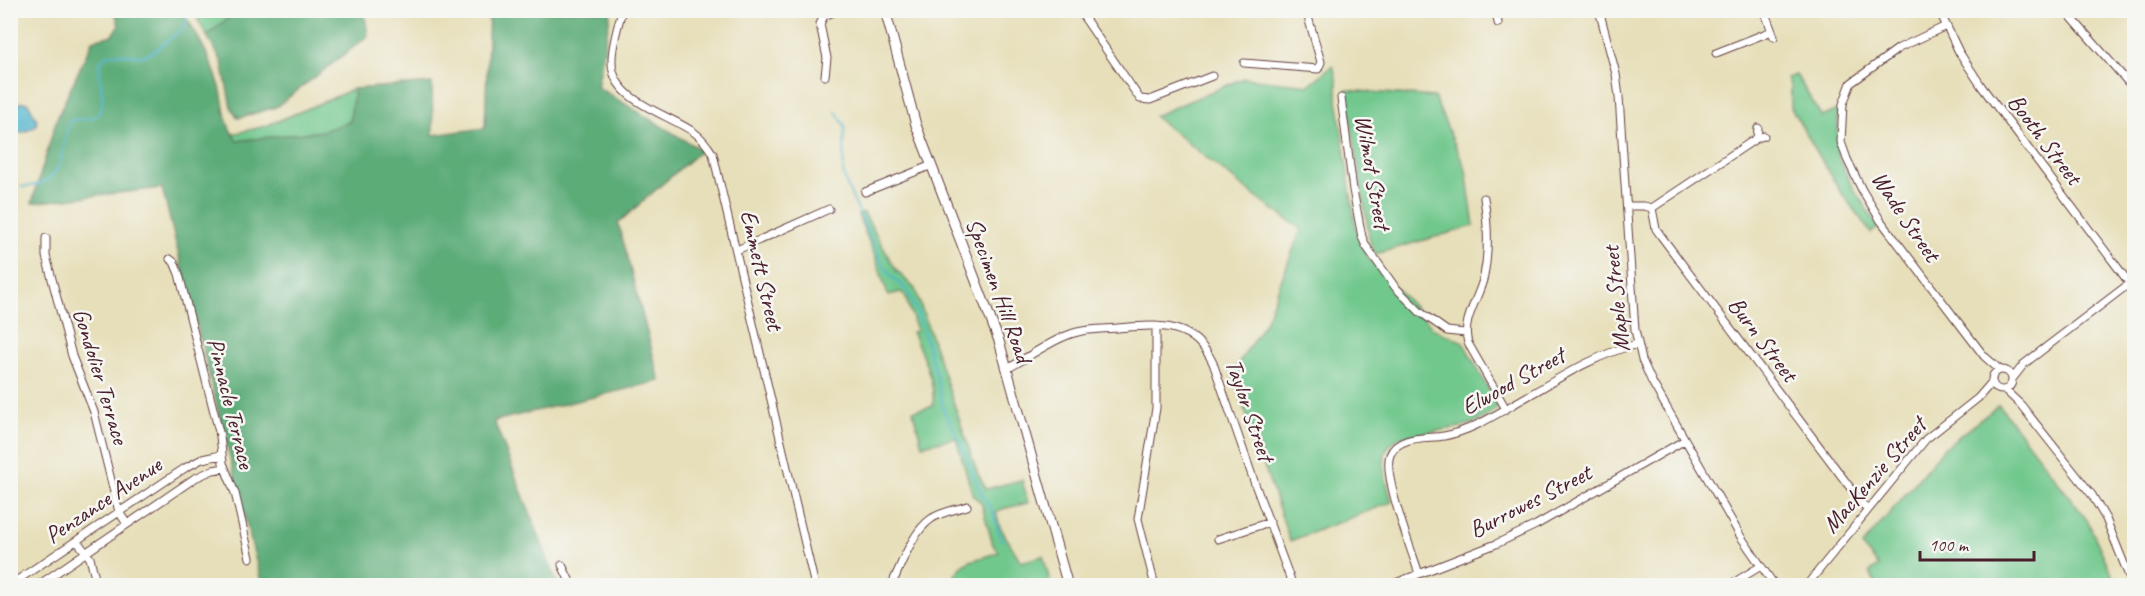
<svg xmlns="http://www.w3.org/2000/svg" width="2145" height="596" viewBox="0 0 2145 596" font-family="Caveat,sans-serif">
<rect width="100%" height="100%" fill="#f6f6f2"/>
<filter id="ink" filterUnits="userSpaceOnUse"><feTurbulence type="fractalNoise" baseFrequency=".0167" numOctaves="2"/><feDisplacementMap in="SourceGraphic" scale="12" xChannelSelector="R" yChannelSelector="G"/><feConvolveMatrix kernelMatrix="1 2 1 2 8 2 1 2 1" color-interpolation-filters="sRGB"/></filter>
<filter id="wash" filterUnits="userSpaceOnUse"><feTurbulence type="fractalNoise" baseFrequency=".008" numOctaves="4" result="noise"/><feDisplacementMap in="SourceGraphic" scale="24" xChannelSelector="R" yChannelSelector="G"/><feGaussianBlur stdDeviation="1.35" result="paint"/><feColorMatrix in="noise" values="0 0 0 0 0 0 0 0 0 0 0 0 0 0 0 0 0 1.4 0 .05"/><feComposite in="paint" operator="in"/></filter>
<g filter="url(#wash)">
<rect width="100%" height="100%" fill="#e7dfb9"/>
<!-- green -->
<path fill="#71c88d" stroke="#5e745c" stroke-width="1.5" d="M194,11H240L235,12L207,36L197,18Z
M1333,65L1337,82V99L1356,229L1362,248L1368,257L1433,328C1443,336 1455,335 1464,344L1497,405V408C1488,416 1475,423 1464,426C1448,431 1404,433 1395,440C1392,442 1388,448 1386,451C1381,467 1388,486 1392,502L1290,541L1232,373L1265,323L1301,229L1261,201L1154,116L1244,78L1309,85Z
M1796,75L1822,117L1838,110V156L1854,190L1879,227L1871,233L1840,191L1791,108V88L1787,78Z
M354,89L350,122L323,131L236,141L232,134L266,126Z
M1346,90L1434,97L1466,170L1474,226L1375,254L1370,242Z
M864,213L896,270L915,289L977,472L986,489L1022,480L1028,503L1002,509L996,512L1000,527L1021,562L1043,556L1051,585H1028L1024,579L1016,585H950C964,555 971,563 999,552L993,545L981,502L973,496L956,438L922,445L913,411L933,406C936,382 922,354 912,332L917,331L905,296L901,292L888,295L875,256L858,215Z
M1999,405L2087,520L2117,585H1877L1869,573L1879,566L1862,546L1945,447Z"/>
<!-- forest -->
<path fill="#5cac78" stroke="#536652" stroke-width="1.5" d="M115,11H182C197,34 212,61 220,87C226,110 222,119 237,141L323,131L350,122L354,89L432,83L433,135L485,128L489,11H611L597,87L701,150L618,223L660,381L494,421L558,585H262L162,188L32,203L57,118L93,40L113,35L119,26Z
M240,11H364L368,36L276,107L238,118L231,107L222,62L207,36L235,12Z"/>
<!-- water -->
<path fill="#4eb3cc" stroke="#4c697c" stroke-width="1.5" d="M22,102L28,103L37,120L36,126C28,131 20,135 11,133V106Z"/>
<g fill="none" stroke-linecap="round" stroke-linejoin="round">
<!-- stream -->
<path stroke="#4eb3cc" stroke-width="2" d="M836,112L845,126L843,172L847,186L882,263L891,276L908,291L920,320L936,374L944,411L961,443L980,491L992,510L1002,541
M21,187C65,185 60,156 69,122C77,116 88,122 96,116C112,103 92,70 103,58C112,49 132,57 143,56C154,54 175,34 185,27L187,21L185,10"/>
</g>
</g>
<g filter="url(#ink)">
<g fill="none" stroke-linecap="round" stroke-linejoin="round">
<!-- minor casing -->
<g stroke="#623c40" stroke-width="9">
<path id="minor" d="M622,10C618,27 612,44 612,60C610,101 668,113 695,133C702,138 708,146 713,154L815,586
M1079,10L1140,99L1150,100L1212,76
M1496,10L1498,23
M1599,10L1616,74L1619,97L1635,330L1642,360L1652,382L1741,537L1775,586
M1764,10L1774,37
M1939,10L1959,52L1982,87L2130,284
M2065,10L2134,89
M1946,26L1899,48L1851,83L1843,104L1841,142L1847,159L1862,190L1881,221L1984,356L2000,370
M1716,53L1772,31
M1244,63L1318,69L1321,62L1306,10
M825,76L827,58L820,24L824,16L838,10
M1341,98L1353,190L1362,237L1366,246L1395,287L1420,312L1447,331L1465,333
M1757,138L1758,128
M865,192L932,165
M1484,198C1488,224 1489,251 1484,276C1479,299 1461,320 1468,343L1506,409
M1627,206H1644L1652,208L1656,229L1661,236L1867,510
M1652,208L1757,138L1764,136
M46,238V256L72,356L94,412L119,512L127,524
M737,250L829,209
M170,259L174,262L179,274L220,436L223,463L235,493L250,558
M1007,369C1027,358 1047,343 1068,335C1083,329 1101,329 1118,328C1157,325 1193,320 1213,363L1256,487L1293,586
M1992 380a10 10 0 1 1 20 0a10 10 0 1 1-20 0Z
M2013,378L2024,364L2134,280
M2005,390L2021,405L2092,495L2106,519L2133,586
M1218,539L1270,522
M77,541L90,558L97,586
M562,565L572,586
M1419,574C1412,551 1382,475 1390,455C1398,435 1427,439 1444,436C1470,431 1492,417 1514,404C1555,381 1591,356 1637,344
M10,585L185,468L202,459L221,455
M37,586L195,478L213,470L225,468
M891,586C901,566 912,532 931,519C941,512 955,510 967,506
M1155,586L1138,519L1156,408V326
M1388,586L1496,544L1536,525L1685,440
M1728,586L1761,566
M1806,586L1926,439L1978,398L1992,382"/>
</g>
<!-- secondary casing -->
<g stroke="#623c40" stroke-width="11">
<path id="secondary" d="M885,10L916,125L999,341L1068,586"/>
</g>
<!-- minor -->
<use href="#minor" stroke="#fff" stroke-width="7"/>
<!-- secondary -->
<use href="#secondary" stroke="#fff" stroke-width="9"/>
</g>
</g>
<g text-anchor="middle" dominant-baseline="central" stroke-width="5" stroke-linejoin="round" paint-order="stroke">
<!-- street labels -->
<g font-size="24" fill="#4a1f2b" stroke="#f6f6f2">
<text transform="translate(2045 139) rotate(53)">Booth Street</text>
<text transform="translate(1373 172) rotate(80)">Wilmot Street</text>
<text transform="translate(1906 216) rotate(56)">Wade Street</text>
<text transform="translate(762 270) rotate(77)">Emmett Street</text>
<text transform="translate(999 290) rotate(70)">Specimen Hill Road</text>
<text transform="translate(1616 299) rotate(-96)">Maple Street</text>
<text transform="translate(1763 339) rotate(53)">Burn Street</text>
<text transform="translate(101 376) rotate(73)">Gondolier Terrace</text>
<text transform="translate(1513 381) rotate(-29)">Elwood Street</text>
<text transform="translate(231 403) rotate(76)">Pinnacle Terrace</text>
<text transform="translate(1250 410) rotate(71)">Taylor Street</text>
<text transform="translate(1874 475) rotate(-49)">MacKenzie Street</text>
<text transform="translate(103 500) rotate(-34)">Penzance Avenue</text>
<text transform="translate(1530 501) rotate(-27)">Burrowes Street</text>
</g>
</g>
<!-- margin -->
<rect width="2145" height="596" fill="none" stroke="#f6f6f2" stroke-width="36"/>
<!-- scale -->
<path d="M1920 551v9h114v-9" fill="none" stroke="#4a1f2b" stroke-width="3"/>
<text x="1929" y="551" font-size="18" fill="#4a1f2b" stroke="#f6f6f2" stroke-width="4.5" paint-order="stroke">100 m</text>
</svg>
